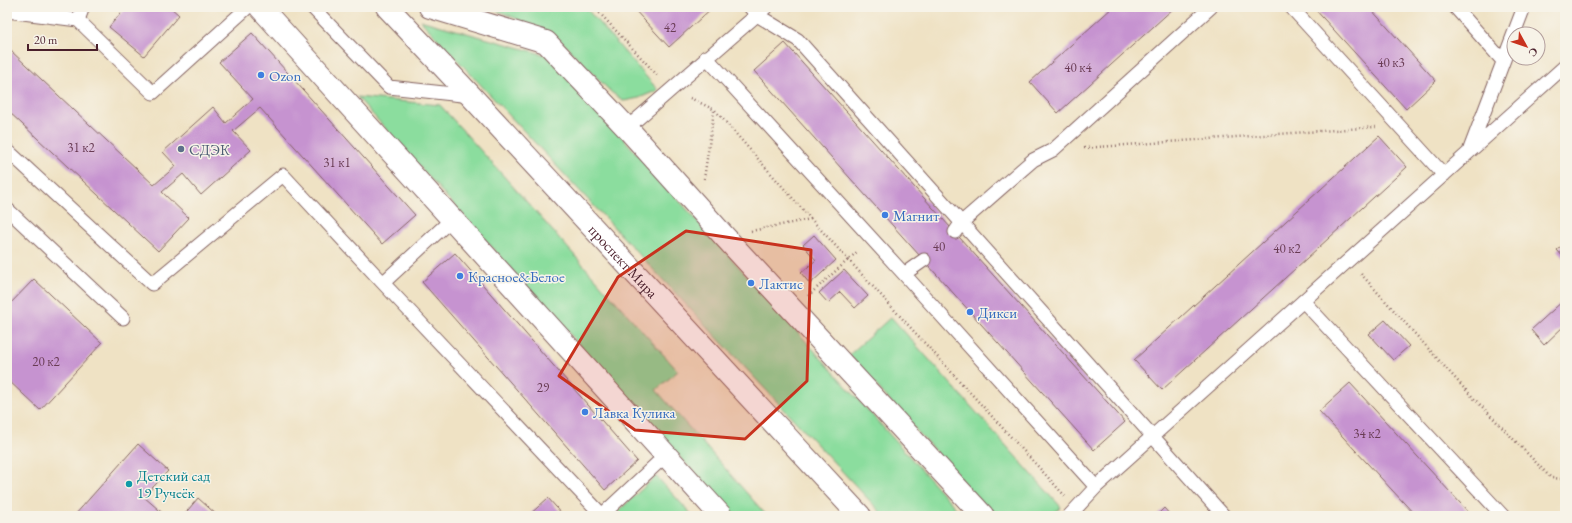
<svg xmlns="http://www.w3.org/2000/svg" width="1572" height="523" viewBox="0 0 1572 523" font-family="'EB Garamond',serif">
<rect width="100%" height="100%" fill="#f7f3e8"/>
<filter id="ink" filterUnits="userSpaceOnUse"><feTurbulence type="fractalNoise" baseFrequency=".025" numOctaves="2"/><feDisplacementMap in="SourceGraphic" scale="8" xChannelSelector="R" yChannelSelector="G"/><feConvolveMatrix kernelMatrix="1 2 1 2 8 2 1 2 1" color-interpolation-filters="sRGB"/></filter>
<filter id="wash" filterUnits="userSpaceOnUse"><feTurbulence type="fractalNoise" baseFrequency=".012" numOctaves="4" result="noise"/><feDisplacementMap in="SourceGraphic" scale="16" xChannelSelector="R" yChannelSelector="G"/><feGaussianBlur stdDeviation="0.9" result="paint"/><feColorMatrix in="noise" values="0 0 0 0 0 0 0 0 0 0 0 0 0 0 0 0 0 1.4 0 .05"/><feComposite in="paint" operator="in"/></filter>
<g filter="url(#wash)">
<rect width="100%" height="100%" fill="#efe2c4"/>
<!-- green -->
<path fill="#8bdd9e" stroke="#6a7e64" d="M489,7H585L658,90L639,98L624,101L611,92L555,35Z
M420,20L549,56L963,516H884Z
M357,97L440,105L678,371L656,390L767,516H733Z
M891,317L1061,507L1051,516H993L849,355Z
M656,476L693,516H613Z"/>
<g id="blocks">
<!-- building -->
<path fill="#c693d0" d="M126,7H170L179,15L144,56L109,27Z
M632,7H713L669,47Z
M1113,7H1175L1058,113L1030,82Z
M1313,7H1369L1436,81L1406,109Z
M252,33L415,215L382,244L260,108L233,131L251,150L201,195L183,174L162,192L189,218L158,251L7,110V53L10,50L154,185L176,166L163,152L213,107L226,123L253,99L219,62Z
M785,43L1125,422L1094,450L754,71Z
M1379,136L1407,167L1162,390L1134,360Z
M814,235L836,260L810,284L801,273L816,260L803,245Z
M1565,243V259L1557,250Z
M455,253L637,461L605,490L422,282Z
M844,270L868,296L855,308L840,292L828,303L819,293Z
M34,279L102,343L40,410L7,379V307Z
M1565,299V325L1544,345L1531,330Z
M1385,320L1409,346L1393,360L1369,334Z
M1350,383L1374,409L1472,516H1416L1319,411Z
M138,444L168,471L144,497L166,516H74Z
M198,498L218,516H183Z
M548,498L564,516H528Z
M1164,508L1171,516H1156Z"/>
</g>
</g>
<g filter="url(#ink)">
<use href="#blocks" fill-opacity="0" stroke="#846361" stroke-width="1"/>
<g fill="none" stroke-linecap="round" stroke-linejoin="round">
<!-- service casing -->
<g stroke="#846361" stroke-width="15">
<path id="service" d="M312,7L389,87L471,96
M750,7L757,15L798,40L1224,516
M1291,7L1444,175
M1455,7L1503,61
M7,11L78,20L83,7
M78,20L153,93L248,7
M706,57L904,274L1096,487
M627,128L766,7
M1470,149L1524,7
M7,150L152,284L283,175L383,283L602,515
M7,209L123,318
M955,232L962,222L1033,160L1053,150L1211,7
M904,274L924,260
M383,283L452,219
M1303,301L1503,516
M601,516L666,455
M1069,516L1096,487L1565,66"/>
</g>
<!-- minor casing -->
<g stroke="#846361" stroke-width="24">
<path id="minor" d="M260,7L721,516
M430,7L546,42L627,128L724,236L983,516"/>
</g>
<!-- primary casing -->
<g stroke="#846361" stroke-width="24">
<g id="primary">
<path id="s1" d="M387,7L471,96L860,516"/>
</g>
</g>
<!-- path -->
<path stroke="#846361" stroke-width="2.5" stroke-dasharray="1 3" stroke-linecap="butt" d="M594,7L659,77
M690,98L715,110L811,219L1065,496
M1084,148L1376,127
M704,179L714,111
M751,231L811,219
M1361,274L1463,387L1551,478L1565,479
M808,296L858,251"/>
<!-- service -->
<use href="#service" stroke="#fff" stroke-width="13"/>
<!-- minor -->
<use href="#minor" stroke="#fff" stroke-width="22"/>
<!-- primary -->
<use href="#primary" stroke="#fff" stroke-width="22"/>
</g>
</g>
<!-- marked area -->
<path fill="#c8321e" fill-opacity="0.2" stroke="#c8321e" stroke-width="3" stroke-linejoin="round" d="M686,231L811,250L807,381L745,439L635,430L559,376L618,277Z"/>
<!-- markers -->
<g fill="#3f7fe0" stroke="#f7f3e8" stroke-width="1.5">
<circle cx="261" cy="75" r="4"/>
<circle cx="885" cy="215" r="4"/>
<circle cx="460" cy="276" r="4"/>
<circle cx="751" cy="283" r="4"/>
<circle cx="970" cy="312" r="4"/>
<circle cx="585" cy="412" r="4"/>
</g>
<circle fill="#5c6f8a" stroke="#f7f3e8" stroke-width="1.5" cx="181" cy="149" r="4"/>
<circle fill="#0f9aa8" stroke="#f7f3e8" stroke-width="1.5" cx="129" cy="484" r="4"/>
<g text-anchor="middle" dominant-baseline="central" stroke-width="3" stroke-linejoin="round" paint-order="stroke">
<!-- number labels -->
<g font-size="13" fill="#693c54">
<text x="670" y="27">42</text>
<text x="1391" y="62">40 к3</text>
<text x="1078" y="67">40 к4</text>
<text x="81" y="147">31 к2</text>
<text x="337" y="162">31 к1</text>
<text x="939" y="246">40</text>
<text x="1287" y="248">40 к2</text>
<text x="46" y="361">20 к2</text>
<text x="543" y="387">29</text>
<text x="1367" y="433">34 к2</text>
</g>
<!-- shop labels -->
<g font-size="15" fill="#366cbe" stroke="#f7f3e8" text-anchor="start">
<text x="269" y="75">Ozon</text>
<text x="893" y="215">Магнит</text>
<text x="468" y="276">Красное&amp;Белое</text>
<text x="759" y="283">Лактис</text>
<text x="978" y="312">Дикси</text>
<text x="593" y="412">Лавка Кулика</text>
</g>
<!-- service labels -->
<g font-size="15" fill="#4e5e75" stroke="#f7f3e8" text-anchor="start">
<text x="189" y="149">СДЭК</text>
</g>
<!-- street labels -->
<g font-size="15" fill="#4a1f2b" stroke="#f7f3e8">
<text stroke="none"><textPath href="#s1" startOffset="347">проспект Мира</textPath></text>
</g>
<!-- culture labels -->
<g font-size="15" fill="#0d838f" stroke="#f7f3e8" text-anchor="start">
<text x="137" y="475">Детский сад<tspan x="137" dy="17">19 Ручеёк</tspan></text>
</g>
</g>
<!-- margin -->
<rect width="1572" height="523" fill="none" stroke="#f7f3e8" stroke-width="24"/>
<!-- north arrow -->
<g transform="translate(1526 46) rotate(130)"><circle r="19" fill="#f7f3e8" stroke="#b29e9c"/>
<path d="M0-3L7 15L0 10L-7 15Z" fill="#c8321e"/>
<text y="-6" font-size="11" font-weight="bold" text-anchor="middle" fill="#4a1f2b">С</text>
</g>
<!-- scale -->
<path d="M28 44v6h69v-6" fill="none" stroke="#4a1f2b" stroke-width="2"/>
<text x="34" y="44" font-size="12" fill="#4a1f2b" stroke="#f7f3e8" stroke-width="3" paint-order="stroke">20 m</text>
</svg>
